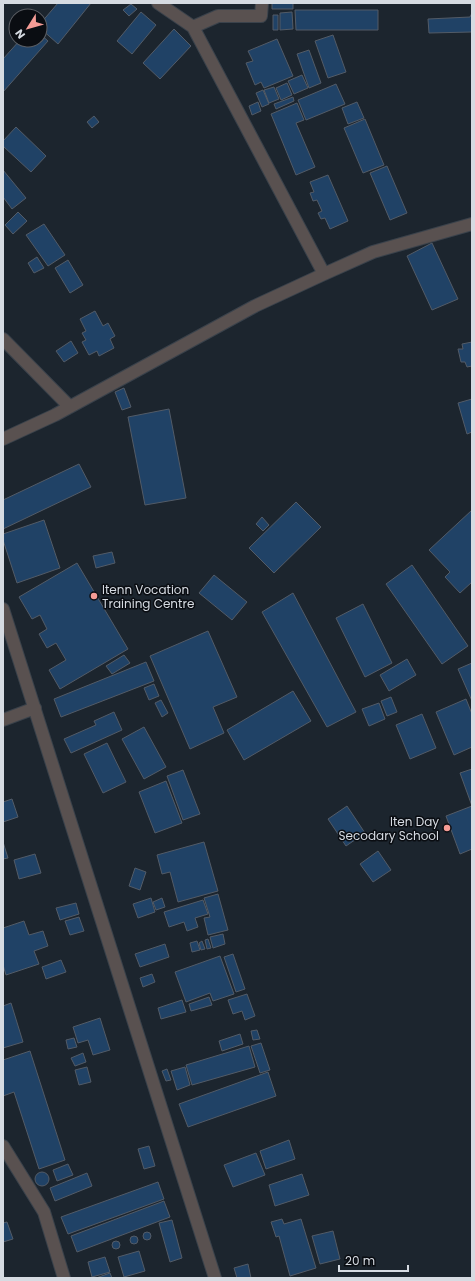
<svg xmlns="http://www.w3.org/2000/svg" width="475" height="1281" viewBox="0 0 475 1281" font-family="Poppins,sans-serif">
<rect width="100%" height="100%" fill="#1c252e"/>
<!-- building -->
<path fill="#204266" stroke="#525b67" d="M58,3H91L58,44L40,28V24Z
M272,3H293V9H272Z
M131,4L137,9L129,16L123,10Z
M295,10H378V30H296Z
M141,12L156,25L132,54L117,41Z
M292,12L293,29L280,30V13Z
M472,13V32L429,33L428,19L470,17Z
M273,15H278V30H273Z
M174,29L191,46L160,79L143,63Z
M40,34L48,41L3,92V59L20,40H40Z
M333,35L346,72L328,78L315,41Z
M277,39L293,76L264,88L261,82L255,85L246,63L253,61L248,51Z
M309,50L321,83L309,88L297,54Z
M302,75L308,88L294,94L288,81Z
M287,83L292,95L281,100L276,88Z
M336,84L345,104L306,120L298,100Z
M274,87L279,99L269,103L264,90Z
M263,90L269,104L262,107L256,93Z
M293,97L294,101L276,109L274,104Z
M258,102L261,111L252,115L249,106Z
M357,102L364,118L348,124L342,108Z
M297,103L304,120L296,123L315,167L296,175L271,114Z
M94,116L99,122L92,128L87,122Z
M365,119L384,165L363,173L344,128Z
M16,127L46,156L31,172L3,146V141Z
M387,166L407,213L390,220L370,173Z
M3,170L26,198L12,209L3,197Z
M328,175L348,221L330,229L325,218L321,219L318,213L322,211L317,200L313,201L310,193L314,192L310,182Z
M18,212L27,221L13,234L5,225Z
M44,224L65,255L48,266L26,235Z
M432,243L458,299L432,310L407,256Z
M37,257L44,268L34,273L28,263Z
M68,260L83,285L70,293L55,268Z
M95,311L103,326L108,323L115,336L110,339L114,348L99,356L97,351L89,355L82,342L86,340L82,333L86,331L80,319Z
M71,341L78,353L64,362L56,351Z
M472,342V366L467,367L465,362H461L458,349H463L462,344Z
M124,388L131,407L122,410L115,392Z
M472,399V432L467,434L458,403Z
M169,409L186,498L145,505L128,417Z
M79,464L91,487L3,529V500Z
M296,502L321,527L274,573L249,548Z
M472,510V582L460,593L445,577L450,572L429,550Z
M262,517L269,525L263,531L256,524Z
M44,520L60,568L17,583L3,540V534Z
M112,552L115,563L96,568L93,556Z
M77,563L128,649L60,689L49,670L66,660L56,643L47,648L39,634L47,629L40,615L32,619L19,597Z
M412,565L468,646L442,664L386,584Z
M214,575L247,602L232,620L199,593Z
M293,593L356,712L327,727L262,612Z
M363,604L392,663L365,677L336,618Z
M208,631L237,697L213,707L224,733L190,749L150,656Z
M124,655L130,663L112,674L106,666Z
M407,659L416,675L389,691L380,675Z
M146,662L154,681L61,717L54,699Z
M472,663V701L458,669Z
M154,684L159,696L149,700L144,688Z
M293,691L311,721L244,760L227,730Z
M391,697L397,712L387,716L381,701Z
M466,699L472,714V747L454,755L436,712Z
M161,700L168,713L162,717L155,703Z
M379,703L385,719L369,726L362,709Z
M114,712L122,730L71,753L64,739L96,725L94,721Z
M422,714L436,748L410,759L396,725Z
M144,727L166,767L144,779L122,739Z
M107,743L126,782L103,793L84,754Z
M472,769V806L460,773Z
M183,770L200,814L183,820L167,776Z
M166,781L182,823L155,833L139,792Z
M12,799L18,817L3,822V802Z
M347,806L365,833L346,846L328,819Z
M472,806V849L460,854L446,816Z
M3,842L8,858L3,859Z
M204,842L218,891L178,902L170,872L162,874L157,855Z
M378,851L391,870L373,882L360,864Z
M35,854L41,873L19,879L14,860Z
M135,868L146,872L140,890L129,886Z
M218,894L228,930L208,935L204,918L210,917L204,898Z
M151,898L155,912L138,918L133,904Z
M162,898L165,907L156,910L153,902Z
M203,900L208,914L195,918L198,927L187,931L184,922L169,927L164,912Z
M76,903L79,914L60,920L56,908Z
M79,917L84,931L70,935L65,921Z
M24,921L29,935L43,931L48,946L34,951L39,964L6,975L3,965V928Z
M223,934L225,944L213,948L210,937Z
M208,939L211,948L207,949L205,940Z
M197,941L200,950L192,952L190,943Z
M202,941L205,949L201,950L199,943Z
M165,944L169,957L140,967L135,954Z
M233,954L245,989L236,992L224,957Z
M220,956L234,994L213,1001L210,993L186,1002L175,972Z
M61,960L66,972L46,979L42,967Z
M152,974L155,982L143,987L140,978Z
M247,994L255,1016L245,1020L242,1011L233,1014L228,1000Z
M209,997L212,1005L191,1011L189,1004Z
M182,1000L186,1012L161,1019L158,1008Z
M11,1003L23,1042L3,1048V1006Z
M100,1018L110,1050L93,1055L88,1040L78,1043L73,1027Z
M257,1030L260,1039L253,1040L251,1031Z
M240,1034L243,1044L222,1051L219,1041Z
M74,1038L77,1047L68,1049L66,1040Z
M261,1043L270,1070L260,1073L251,1046Z
M249,1046L255,1067L192,1085L186,1065Z
M30,1051L65,1160L39,1169L14,1092L3,1096V1060Z
M83,1053L86,1062L75,1066L71,1058Z
M87,1067L91,1082L79,1085L75,1070Z
M185,1067L190,1085L177,1090L171,1071Z
M167,1069L171,1080L166,1081L162,1071Z
M268,1072L276,1096L188,1127L179,1104Z
M289,1140L295,1159L266,1169L260,1151Z
M149,1146L155,1166L144,1169L138,1149Z
M256,1153L265,1175L233,1187L224,1165Z
M68,1164L73,1175L57,1181L53,1170Z
M35 1179a7 7 0 1 1 14 0a7 7 0 1 1-14 0Z
M87,1173L92,1186L55,1201L50,1188Z
M302,1174L309,1195L275,1206L269,1185Z
M158,1182L164,1199L68,1234L61,1217Z
M164,1201L170,1217L77,1252L71,1236Z
M282,1219L284,1224L301,1219L316,1268L290,1276L279,1236L276,1237L271,1222Z
M172,1220L182,1258L170,1262L159,1223Z
M7,1222L13,1239L3,1242V1223Z
M333,1231L340,1259L320,1264L312,1236Z
M143 1236a4 4 0 1 1 8 0a4 4 0 1 1-8 0Z
M130 1240a4 4 0 1 1 8 0a4 4 0 1 1-8 0Z
M112 1245a4 4 0 1 1 8 0a4 4 0 1 1-8 0Z
M139,1251L145,1271L124,1277L118,1257Z
M105,1257L110,1272L92,1277L88,1262Z
M248,1264L251,1278H237L234,1268Z
M110,1273L112,1278H96Z"/>
<g fill="none" stroke-linecap="round" stroke-linejoin="round">
<!-- minor casing -->
<g stroke="#3a424b" stroke-width="14">
<path id="minor" d="M158,3L193,27L324,274
M193,27L218,16H261L262,3
M3,339L70,407
M3,439L55,415L255,306L324,274L373,252L472,224
M3,609L215,1278
M3,720L35,708
M3,1146L44,1212L64,1278"/>
</g>
<!-- minor -->
<use href="#minor" stroke="#595150" stroke-width="12"/>
</g>
<!-- markers -->
<g fill="#f59c96" stroke="#0a0d12" stroke-width="1.5">
<circle cx="94" cy="596" r="4"/>
<circle cx="447" cy="828" r="4"/>
</g>
<g text-anchor="middle" dominant-baseline="central" stroke-width="3" stroke-linejoin="round" paint-order="stroke">
<!-- poi labels -->
<g font-size="12" fill="#d6dbe2" stroke="#0a0d12" text-anchor="start">
<text x="102" y="589">Itenn Vocation<tspan x="102" dy="14">Training Centre</tspan></text>
<text x="439" y="821" text-anchor="end">Iten Day<tspan x="439" dy="14">Secodary School</tspan></text>
</g>
</g>
<!-- border -->
<rect width="475" height="1281" fill="none" stroke="#d6dbe2" stroke-width="8"/>
<!-- north arrow -->
<g transform="translate(28 28) rotate(233)"><circle r="19" fill="#0a0d12" stroke="#5c5f65"/>
<path d="M0-3L7 15L0 10L-7 15Z" fill="#f59c96"/>
<text y="-6" font-size="11" font-weight="bold" text-anchor="middle" fill="#d6dbe2">N</text>
</g>
<!-- scale -->
<path d="M339 1265v6h69v-6" fill="none" stroke="#d6dbe2" stroke-width="2"/>
<text x="345" y="1265" font-size="12" fill="#d6dbe2" stroke="#0a0d12" stroke-width="3" paint-order="stroke">20 m</text>
</svg>
